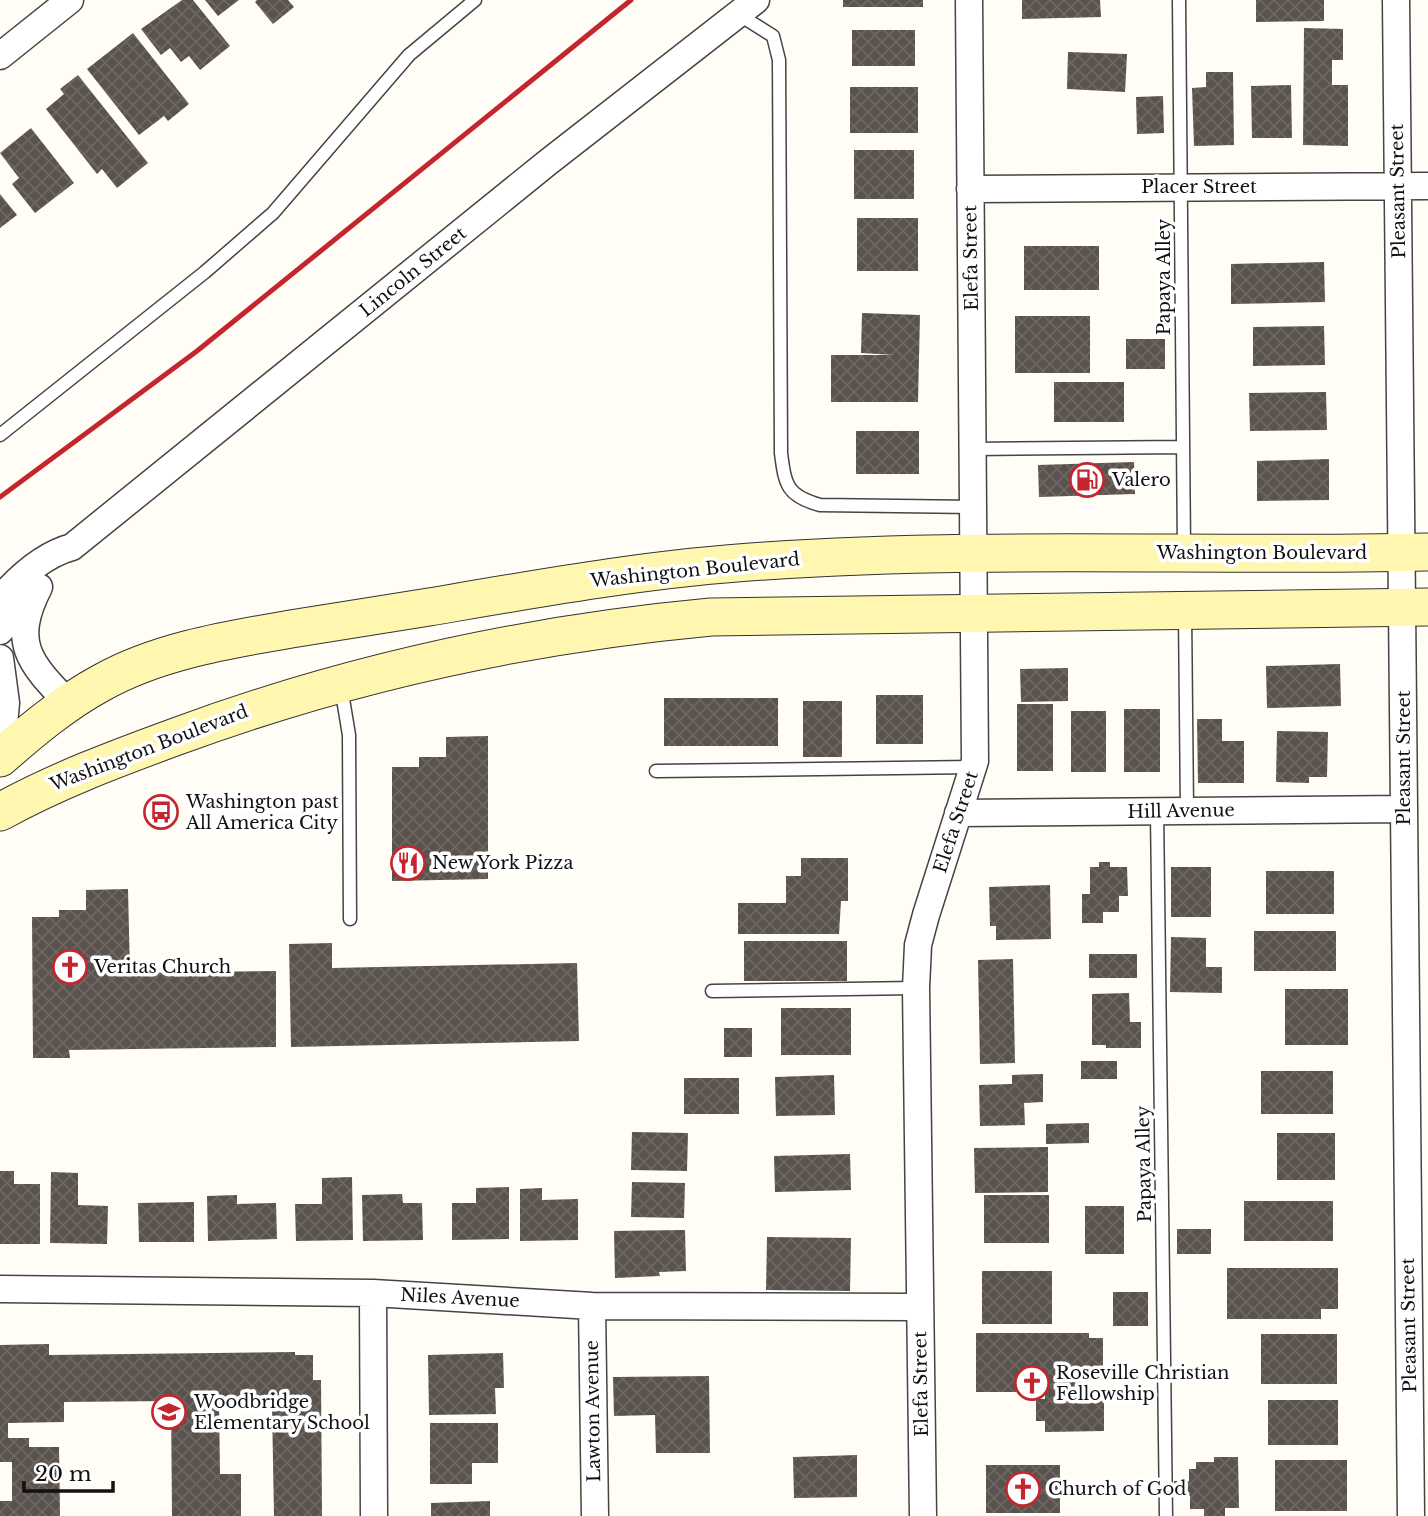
<svg xmlns="http://www.w3.org/2000/svg" width="1428" height="1516" viewBox="0 0 1428 1516" font-family="'Libre Baskerville',serif">
<defs>
<pattern id="building-cross-hatch" width="8" height="8" patternUnits="userSpaceOnUse" patternTransform="scale(1.75)"><rect width="8" height="8" fill="#5a524d"/><path d="M0 0l8 8M0 8l8-8" fill="none" stroke="#6d6662"/></pattern>
</defs>
<rect width="100%" height="100%" fill="#fffdf5"/>
<!-- building -->
<path fill="url(#building-cross-hatch)" d="M182,0H193L230,46L200,70L189,56L181,62L170,48L161,55L141,29Z
M205,0H239L218,16Z
M257,0H288L294,7L273,24L255,2Z
M843,0H923V7H843Z
M1022,0H1100L1101,17L1022,19Z
M1256,0H1324V21L1256,22Z
M1304,28L1343,29V60H1332V85H1348V146L1303,145Z
M852,30H915V66H852Z
M133,33L189,104L168,121L164,116L139,135L87,69Z
M1068,52L1127,54L1125,92L1067,89Z
M1206,72H1233L1234,145L1194,146L1192,88L1206,87Z
M78,75L148,163L117,188L102,169L97,174L46,109L64,94L60,89Z
M1291,85L1292,138H1252L1251,86Z
M850,87H918V133H850Z
M1163,96L1164,133L1137,134L1136,97Z
M31,128L74,183L35,213L12,184L19,178L0,153Z
M854,150H914V199H854Z
M0,194L17,215L0,228Z
M857,218H918V271H857Z
M1024,246H1099V290H1024Z
M1324,262L1325,302L1231,304V264Z
M862,313L920,315L918,402H831V355H894L861,353Z
M1015,316H1090V373H1015Z
M1324,326L1325,365L1253,366V327Z
M1126,339H1165V369H1126Z
M1054,382H1124V422H1054Z
M1326,392L1327,430L1250,431L1249,393Z
M856,431H919V474H856Z
M1329,459V500L1257,501V461Z
M1134,462L1135,494L1039,497L1038,465Z
M1340,664L1341,706L1267,708L1266,666Z
M1068,668V701L1021,702L1020,669Z
M876,695H923V744H876Z
M664,698H778V746H664Z
M803,701H842V757H803Z
M1017,704H1053V771H1017Z
M1124,709H1160V772H1124Z
M1071,711H1106V772H1071Z
M1197,719H1222V741H1244V783H1198Z
M1277,731L1328,732L1327,777H1309V783L1276,782Z
M488,736V879L392,881V767H419V757H446V737Z
M801,858H848V901H841L839,934H738V903H786V876H801Z
M1099,862H1110V867H1127L1128,896H1119V912H1103V923H1082V894H1090V867H1099Z
M1171,867H1211V917H1171Z
M1266,871H1334V914H1266Z
M1050,885L1051,939L996,940V926H990L989,887Z
M128,889L130,973L276,971V1047L69,1050L70,1058H33L32,917H59V910H86V890Z
M1254,931H1336V971H1254Z
M1171,937L1206,938V967H1222V993L1170,992Z
M744,941H847V981H744Z
M332,943V968L577,963L579,1041L291,1047L289,944Z
M1089,954H1137V978H1089Z
M1013,959L1015,1063L980,1064L978,960Z
M1285,989H1348V1045H1285Z
M1129,993L1130,1022H1141V1048H1106V1045H1092V994Z
M781,1008H851V1055H781Z
M724,1028H752V1057H724Z
M1081,1061H1117V1079H1081Z
M1261,1071H1333V1114H1261Z
M1043,1074V1102L1024,1103L1025,1125L980,1126L979,1085L1012,1084V1075Z
M834,1075L835,1115L776,1116L775,1077Z
M684,1078H739V1114H684Z
M1089,1123V1143L1046,1144V1124Z
M632,1132L688,1133L687,1171L631,1170Z
M1277,1133H1335V1180H1277Z
M1048,1147V1192L975,1193L974,1148Z
M850,1154L851,1190L775,1192L774,1156Z
M0,1171H14V1184H40V1244H0Z
M51,1172L78,1173V1205L108,1206L107,1244L50,1243Z
M352,1177L353,1240L296,1241L295,1204H322V1178Z
M632,1182L685,1183L684,1218L631,1217Z
M509,1187V1239L452,1240V1203H476V1188Z
M542,1188V1200L578,1199V1240L520,1241V1189Z
M402,1194L403,1203H422L423,1240L363,1241L362,1195Z
M237,1195V1204L276,1203L277,1239L208,1241L207,1196Z
M984,1195H1049V1243H984Z
M1244,1201H1333V1241H1244Z
M194,1202V1242H139L138,1203Z
M1085,1206H1124V1254H1085Z
M1177,1229H1211V1254H1177Z
M685,1230L686,1271L659,1272L660,1276L615,1278L614,1231Z
M767,1237L851,1238L850,1291L766,1290Z
M1227,1268H1338V1309H1321V1319H1227Z
M982,1271H1052V1324H982Z
M1113,1292H1148V1326H1113Z
M976,1333H1089V1338H1103V1377L1088,1378V1389H1104V1431L1045,1432V1421H1036V1399H1045V1392H976Z
M1261,1334H1337V1384H1261Z
M49,1344V1355L295,1352V1355H313V1380H321L322,1516H274L272,1406H241V1399L219,1400L220,1474H241V1516H172L171,1401L64,1402V1422L8,1423V1438H29V1447H59L60,1516H0V1501H12V1462H0V1345Z
M503,1353L504,1388H495L496,1414L429,1415L428,1355Z
M709,1376L710,1453H656L655,1415L614,1416L613,1377Z
M1268,1400H1338V1445H1268Z
M430,1423H498V1463H472V1484H430Z
M857,1455V1497L794,1498L793,1457Z
M1214,1457H1238L1239,1508H1225V1516H1204V1509H1190V1496H1174V1481H1189V1469H1196V1462H1214Z
M1275,1460H1347V1511H1275Z
M986,1465H1060V1513H986Z
M490,1501V1516H431V1503Z"/>
<g fill="none" stroke-linecap="round" stroke-linejoin="round">
<!-- lane casing -->
<g stroke="#444" stroke-width="15">
<path id="lane" d="M1179,0L1184,549
M738,14L773,36L779,60L781,453C785,485 787,496 820,505L974,507
M0,435L205,272L273,213L409,55L475,0
M974,449L1182,447
M1185,612L1187,811
M341,687L349,735L350,919
M656,771L973,767
M1157,811L1166,1516
M712,991L916,988"/>
</g>
<!-- street casing -->
<g stroke="#444" stroke-width="29">
<path id="street" d="M1396,0L1411,1516
M0,56L70,0
M970,189L1428,186
M39,587C10,644 30,663 69,704
M0,599C19,577 43,555 72,547L547,163L756,0
M0,631L30,596
M0,658L6,703L1,757
M958,813L1403,809
M0,1289L373,1293L592,1306L919,1307
M373,1293L374,1516
M592,1306L595,1516
M923,1516L916,988L918,945L926,915L975,761L969,0"/>
</g>
<!-- secondary casing -->
<g stroke="#333" stroke-width="39">
<path id="secondary" d="M0,758C31,731 64,703 101,683C158,651 227,640 291,629C337,622 383,614 429,607C541,588 652,568 765,561C986,546 1207,557 1428,552
M0,812C56,781 115,759 175,737C348,673 527,634 711,617L1428,607"/>
</g>
<!-- lane -->
<use href="#lane" stroke="#fff" stroke-width="12"/>
<!-- street -->
<use href="#street" stroke="#fff" stroke-width="26"/>
<!-- secondary -->
<use href="#secondary" stroke="#fff6b0" stroke-width="37"/>
<!-- rail -->
<path stroke="#c4262e" stroke-width="5" d="M0,497L197,351L631,0"/>
</g>
<!-- icons -->
<defs>
<g id="fuel-ring" transform="scale(1.75)"><circle r="9.5" fill="#fff" stroke="#c4262e" stroke-width="1.5"/><path d="M-5.5-6h7V0h2V4h1.3V-2.5L3-4.5l.8-.8L6-3V5H2.5V1h-1V6h-7ZM-4.2-4.7v3.2H.2V-4.7Z" fill="#c4262e"/></g>
<g id="bus-ring" transform="scale(1.75)"><circle r="9.5" fill="#fff" stroke="#c4262e" stroke-width="1.5"/><path d="M-5-6H5V4H4V6H2V4H-2V6H-4V4H-5ZM-3.5-4V0h7V-4ZM-3.5 1.2v1.5H-2V1.2ZM2 1.2v1.5H3.5V1.2Z" fill="#c4262e"/></g>
<g id="restaurant-ring" transform="scale(1.75)"><circle r="9.5" fill="#fff" stroke="#c4262e" stroke-width="1.5"/><path d="M-5-6h1v4h1v-4h1v4h1v-4h1v5L-1.5 .5V6h-2V.5L-5-1ZM5-6V6H3V1.5H1.5Q1.5-4 5-6Z" fill="#c4262e"/></g>
<g id="church-ring" transform="scale(1.75)"><circle r="9.5" fill="#fff" stroke="#c4262e" stroke-width="1.5"/><path d="M-1.2-6h2.4v3.5h3.3v2.4h-3.3V6h-2.4V-.1h-3.3v-2.4h3.3Z" fill="#c4262e"/></g>
<g id="school-ring" transform="scale(1.75)"><circle r="9.5" fill="#fff" stroke="#c4262e" stroke-width="1.5"/><path d="M0-5L7-2L0 1L-7-2ZM-4 1L0 2.5L4 1V4Q0 6-4 4Z" fill="#c4262e"/></g>
</defs>
<g fill-rule="evenodd">
<use href="#fuel-ring" x="1087" y="480"/>
<use href="#bus-ring" x="161" y="812"/>
<use href="#restaurant-ring" x="408" y="863"/>
<use href="#church-ring" x="70" y="967"/>
<use href="#church-ring" x="1032" y="1383"/>
<use href="#school-ring" x="169" y="1412"/>
<use href="#church-ring" x="1023" y="1489"/>
</g>
<g text-anchor="middle" dominant-baseline="central" stroke-width="7" stroke-linejoin="round" paint-order="stroke">
<!-- street labels -->
<g font-size="18" fill="#111" stroke="#fff">
<text x="1199" y="187">Placer Street</text>
<text transform="translate(1398 191) rotate(-91)">Pleasant Street</text>
<text transform="translate(971 258) rotate(-91)">Elefa Street</text>
<text transform="translate(413 272) rotate(-39)">Lincoln Street</text>
<text transform="translate(1164 277) rotate(-90)">Papaya Alley</text>
<text x="1262" y="553">Washington Boulevard</text>
<text transform="translate(695 570) rotate(-6)">Washington Boulevard</text>
<text transform="translate(149 748) rotate(-21)">Washington Boulevard</text>
<text transform="translate(1404 758) rotate(-90)">Pleasant Street</text>
<text transform="translate(1181 811) rotate(-1)">Hill Avenue</text>
<text transform="translate(956 822) rotate(-72)">Elefa Street</text>
<text transform="translate(1144 1164) rotate(-91)">Papaya Alley</text>
<text transform="translate(460 1298) rotate(3)">Niles Avenue</text>
<text transform="translate(1409 1325) rotate(-91)">Pleasant Street</text>
<text transform="translate(921 1384) rotate(-91)">Elefa Street</text>
<text transform="translate(593 1411) rotate(-91)">Lawton Avenue</text>
</g>
<!-- poi labels -->
<g font-size="18" fill="#111" stroke="#fff" text-anchor="start">
<text x="1112" y="480">Valero</text>
<text x="186" y="802">Washington past<tspan x="186" dy="21">All America City</tspan></text>
<text x="432" y="863">New York Pizza</text>
<text x="94" y="967">Veritas Church</text>
<text x="1056" y="1373">Roseville Christian<tspan x="1056" dy="21">Fellowship</tspan></text>
<text x="194" y="1402">Woodbridge<tspan x="194" dy="21">Elementary School</tspan></text>
<text x="1048" y="1489">Church of God</text>
</g>
</g>
<!-- scale -->
<path d="M24 1481v10h89v-10" fill="none" stroke="#111111" stroke-width="3.5"/>
<text x="35" y="1481" font-size="21" fill="#111111" stroke="#ffffff" stroke-width="5" paint-order="stroke">20 m</text>
</svg>
